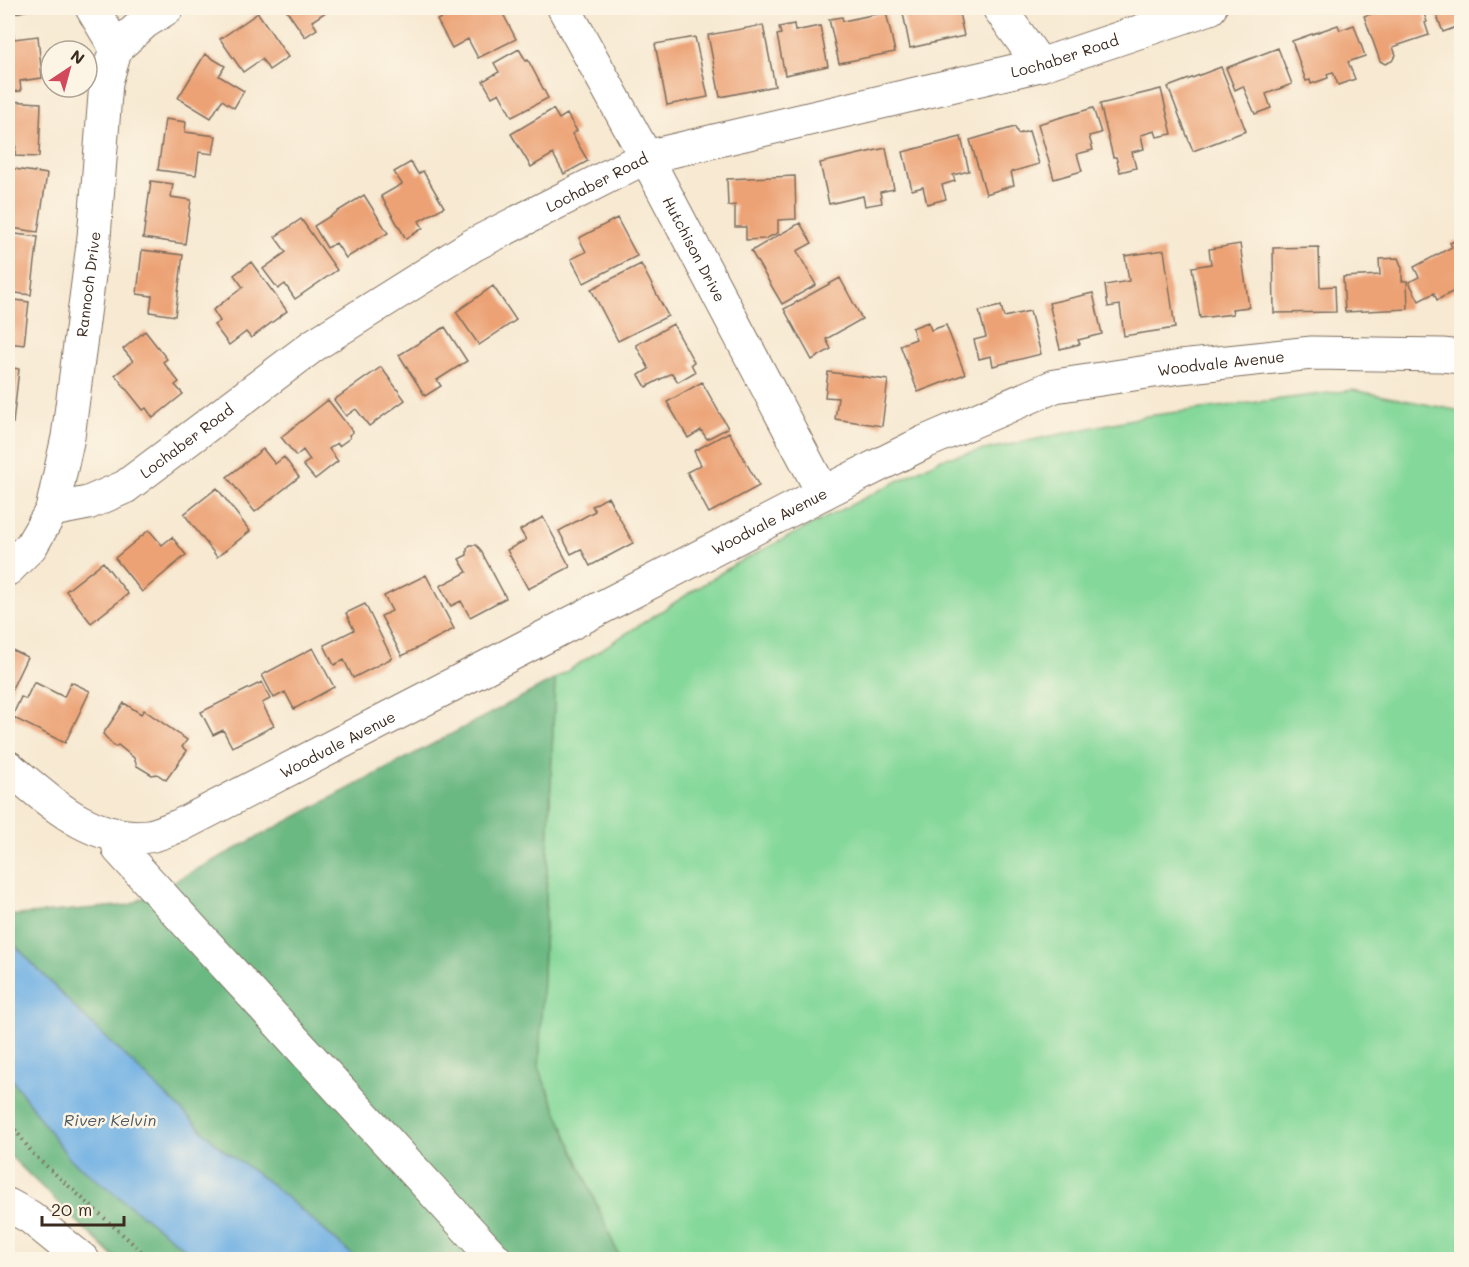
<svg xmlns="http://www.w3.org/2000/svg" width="1469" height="1267" viewBox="0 0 1469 1267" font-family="Mali,sans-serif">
<rect width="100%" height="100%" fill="#fcf5e5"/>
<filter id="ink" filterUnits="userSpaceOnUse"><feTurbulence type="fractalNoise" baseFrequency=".0167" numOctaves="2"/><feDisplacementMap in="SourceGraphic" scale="12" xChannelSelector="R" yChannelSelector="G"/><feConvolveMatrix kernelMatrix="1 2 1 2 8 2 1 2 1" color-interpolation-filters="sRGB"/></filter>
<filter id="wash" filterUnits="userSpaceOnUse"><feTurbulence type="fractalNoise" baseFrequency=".008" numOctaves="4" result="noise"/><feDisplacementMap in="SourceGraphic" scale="24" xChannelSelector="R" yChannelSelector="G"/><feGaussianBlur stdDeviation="1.35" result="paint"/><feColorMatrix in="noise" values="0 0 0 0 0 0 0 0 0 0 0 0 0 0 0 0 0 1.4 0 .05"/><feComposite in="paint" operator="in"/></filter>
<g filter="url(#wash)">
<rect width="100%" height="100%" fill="#f7e9d2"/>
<!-- green -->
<path fill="#84d89a" stroke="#60815c" stroke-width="1.5" d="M1353,390L1461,411V1259H620L539,1070L555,679L735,564L941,459L1147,416Z"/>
<!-- forest -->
<path fill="#6bb882" stroke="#537150" stroke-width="1.5" d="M555,679L539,1070L620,1259H357L271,1184L222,1149L78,1011L8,938V916L130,905Z
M8,1074L69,1158L198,1259H116L8,1154Z"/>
<!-- water -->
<path fill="#71b1e4" stroke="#566e81" stroke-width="1.5" d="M8,938L78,1011L222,1149L271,1184L357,1259H198L69,1158L8,1074Z"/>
<g id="blocks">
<!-- building -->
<path fill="#eca275" d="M8,8H36L8,15Z
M285,8H332L312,21L317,29L305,37Z
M461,8H500L516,39L478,58L468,39L452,48L437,20Z
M902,8H958L964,36L910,48Z
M1377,8H1422L1427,22L1425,23L1429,35L1393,47L1396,55L1392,61L1385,64L1380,61L1364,16L1378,12Z
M1434,8H1462V25L1443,32Z
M886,12L895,52L839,63L829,19L842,17L843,21Z
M258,13L288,57L269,70L262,59L243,72L220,39Z
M794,24L795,31L820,26L828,66L785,75L777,35L781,34L779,27Z
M763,25L775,86L720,97L708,35Z
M1338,25L1340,30L1354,25L1365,56L1348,62L1355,79L1338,85L1333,72L1327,74L1328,78L1311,84L1310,80L1306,81L1292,41Z
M13,30L14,39L38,36L42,78L20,81L21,91L8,92V31Z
M695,37L708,97L667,105L655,44Z
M1278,48L1292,84L1266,94L1271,108L1255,114L1243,86L1235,90L1226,68Z
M519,49L526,61L528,60L548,98L512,117L499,93L492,97L483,81L499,72L494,63Z
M205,54L225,66L219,76L244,91L234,108L222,100L211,118L178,98Z
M1221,67L1246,131L1193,151L1168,87Z
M1161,89L1172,134L1157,137L1155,131L1141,135L1144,149L1132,152L1136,168L1120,172L1116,157H1113L1100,104Z
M8,101L41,103L39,157L15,156L16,144H8Z
M1093,108L1101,133L1089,136L1093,150L1077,154L1082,171L1054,179L1038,124Z
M553,109L559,119L567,114L577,131L572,134L588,161L564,174L553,154L531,167L511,134Z
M165,119L186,122L185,132L216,136L213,154L199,152L196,175L158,170Z
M1015,127L1018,134L1029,131L1039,164L1011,172L1014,185L986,194L970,140Z
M961,137L969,171L953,175L955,181L942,185L946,199L927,204L923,187L912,190L903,152Z
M886,148L894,189L880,192L882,203L865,206L863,196L829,204L820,163Z
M411,162L418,174L423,171L444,207L419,221L423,228L406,239L381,196L402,184L394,172Z
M8,168L47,174L38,232L11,228L13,213L8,212Z
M795,176L796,219L778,220V233L765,239L746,240V227H735V205L728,206L727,179Z
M151,181L173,184L171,197L191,200L185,244L143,238Z
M364,195L388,233L346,258L336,243L327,248L314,226Z
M617,218L637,256L584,283L571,259L586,252L579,238Z
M301,219L337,270L295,299L285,284L278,289L263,269L286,252L275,237Z
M800,223L812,243L797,251L816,285L782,304L751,251Z
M8,233L38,237L31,295L8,292Z
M1462,238V287L1437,300L1434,293L1419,301L1409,282L1419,277L1414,267L1452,247L1450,243Z
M1240,244L1249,307L1232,309L1233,314L1200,318L1192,267L1211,264L1209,249Z
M1319,247L1320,287L1335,286L1336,312L1274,313L1273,248Z
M142,250L183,255L175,316L150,312L152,296L137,294Z
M1164,250L1175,328L1124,336L1120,305L1108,307L1105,285L1129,281L1125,256Z
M1398,258L1402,268V281H1407L1408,309L1345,312L1343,277L1380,275L1379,259Z
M251,262L287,311L251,338L246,332L229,345L214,325L220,321L213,310L243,287L234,275Z
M641,264L668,316L618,341L591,289Z
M840,278L862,319L826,339L831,349L812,360L784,309Z
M493,286L516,320L479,345L456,312Z
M1093,293L1102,334L1078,340L1080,344L1060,349L1049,303Z
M8,299L29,302L24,345L8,343Z
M1001,306L1004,317L1030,311L1041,354L993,366L991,356L979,359L974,340L986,337L979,311Z
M928,322L931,330L946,325L965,374L918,392L900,345L916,339L912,328Z
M673,324L694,362L691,364L695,372L678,382L672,373L646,387L639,375L649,369L636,345Z
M445,327L467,361L437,380L441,386L425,396L399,355Z
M145,331L167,359L163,362L179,382L175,385L183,394L153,418L146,408L143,410L115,375L133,361L123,349Z
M8,367L19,369L13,423L8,422Z
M381,367L405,400L369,426L356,409L346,416L334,400Z
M828,372L888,380L882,426L835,419L838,398L825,397Z
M702,382L728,428L707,439L701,430L688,438L667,402Z
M328,400L353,432L349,435L350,438L339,446L337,443L329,449L338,461L315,479L303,465L310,460L303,450L296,456L281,437Z
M729,432L759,486L709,513L687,472L701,465L694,451Z
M263,449L275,464L284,457L299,477L255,512L227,477Z
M217,488L250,531L217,557L184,514Z
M608,497L633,543L590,566L581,549L571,554L559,531L595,511L592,506Z
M543,517L570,567L528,589L507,550L526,540L520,530Z
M149,530L162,545L172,537L186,555L142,592L115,558Z
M470,545H476L480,549L506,598L470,617L461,601L451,606L440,586L467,572L459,559L467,555V549Z
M103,562L128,594L91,623L66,591Z
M426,575L454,629L402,656L381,616L392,611L384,596Z
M365,604L392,658L353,678L344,660L334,665L324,645L354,630L346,613Z
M8,648L27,657L9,695L8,694Z
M313,648L334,687L294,709L285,692L274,698L262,675Z
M34,682L64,697L71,682L90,691L65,743L12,717L21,697L26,699Z
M262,682L270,699L262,703L274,726L232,747L223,730L213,735L201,712Z
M124,703L141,714L144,710L187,740L182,747L187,751L166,780L157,774L152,775L137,766L134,758L118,745L115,747L103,734Z"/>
</g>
</g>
<g filter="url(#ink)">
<use href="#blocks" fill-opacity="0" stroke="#7d6d5d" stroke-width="1.5"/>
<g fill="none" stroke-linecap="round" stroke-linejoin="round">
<!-- minor casing -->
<g stroke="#7d6d5d" stroke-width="35">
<g id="minor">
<path d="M92,8L116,48"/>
<path id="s1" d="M564,8L646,157L823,493"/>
<path d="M999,8L1040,65"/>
<path id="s2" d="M52,510L88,503L125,487L314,345L473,245L646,157L1040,65L1210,8"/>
<path id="s3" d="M8,569L31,546L52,510L68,437L94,237L106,82L116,48L145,22L167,8"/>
<path id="s4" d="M8,767C49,800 90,843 148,836C158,835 169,829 179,826L823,493L925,442L1055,386L1180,367L1312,353L1442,355L1462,357"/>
<path d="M119,835V849L496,1260"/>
<path d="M8,1205L30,1217L83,1260"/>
</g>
</g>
<!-- path -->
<path stroke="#7d6d5d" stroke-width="4" stroke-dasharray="1.5 4.5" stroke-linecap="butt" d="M8,1120L33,1154L151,1260"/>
<!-- minor -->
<use href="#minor" stroke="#fff" stroke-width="33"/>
</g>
</g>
<g text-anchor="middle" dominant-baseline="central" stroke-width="5" stroke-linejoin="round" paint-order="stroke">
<!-- street labels -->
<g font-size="15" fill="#3b2a1e" stroke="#fcf5e5">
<text stroke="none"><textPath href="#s2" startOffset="1126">Lochaber Road</textPath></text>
<text stroke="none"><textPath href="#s2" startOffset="640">Lochaber Road</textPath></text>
<text stroke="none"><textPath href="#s1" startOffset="274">Hutchison Drive</textPath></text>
<text stroke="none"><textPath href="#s3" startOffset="303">Rannoch Drive</textPath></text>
<text stroke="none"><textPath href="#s4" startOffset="1342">Woodvale Avenue</textPath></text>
<text stroke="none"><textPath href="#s2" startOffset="154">Lochaber Road</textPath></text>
<text stroke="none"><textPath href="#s4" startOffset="858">Woodvale Avenue</textPath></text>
<text stroke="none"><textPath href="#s4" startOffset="372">Woodvale Avenue</textPath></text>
</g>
<!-- water labels -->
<g font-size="16" font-style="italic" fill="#4e5963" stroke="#fcf5e5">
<text x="110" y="1119">River Kelvin</text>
</g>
</g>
<!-- margin -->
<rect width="1469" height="1267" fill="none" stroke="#fcf5e5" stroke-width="30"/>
<!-- north arrow -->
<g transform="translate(69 69) rotate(36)"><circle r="28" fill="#fcf5e5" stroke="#afa495" stroke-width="1.5"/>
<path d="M0-4.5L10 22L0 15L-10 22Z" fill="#d1495b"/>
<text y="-9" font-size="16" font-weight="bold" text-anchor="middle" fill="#3b2a1e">N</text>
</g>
<!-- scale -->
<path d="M42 1216v9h82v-9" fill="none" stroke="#3b2a1e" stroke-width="3"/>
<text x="51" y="1216" font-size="18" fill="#3b2a1e" stroke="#fcf5e5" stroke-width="4.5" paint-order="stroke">20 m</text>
</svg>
